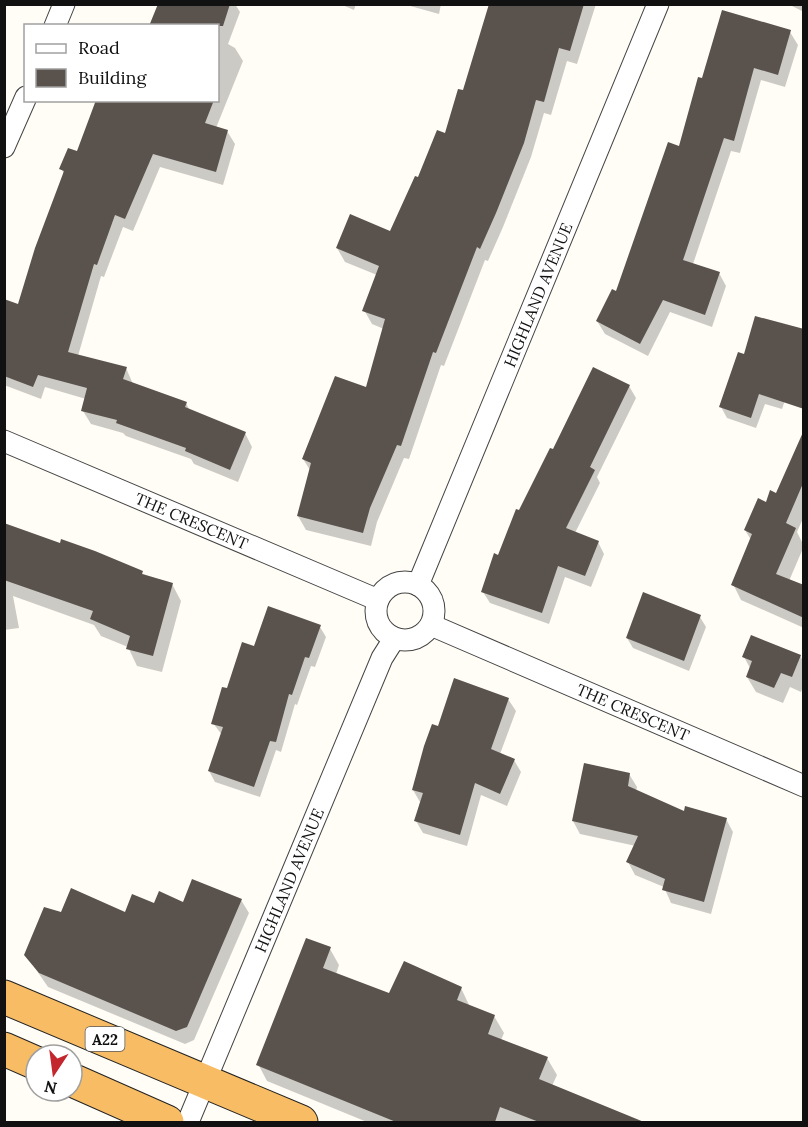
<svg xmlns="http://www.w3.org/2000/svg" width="808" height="1127" viewBox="0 0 808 1127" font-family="Lora,serif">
<rect width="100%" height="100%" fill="#fffdf5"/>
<!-- shadow -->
<path fill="#0003" d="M159,4H235L240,12L228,44L235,48L243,61L216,128L227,131L235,144L223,185L160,167L133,231L123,227L104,277L101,276L78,356L126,368L133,384L186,403L190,411L245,433L252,447L238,482L194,464L191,459L126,436L123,433L91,424L83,411L86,399L45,387L41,399L4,385V305L19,306L64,174L61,168L78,153L98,100H218V26Z
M340,4H356L354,10Z
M403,4H441L439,14Z
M491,4H596L577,64L567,61L551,115L544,113L531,157L503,227L488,261L485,260L444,366L441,365L409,459L404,458L377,522L371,546L306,530L298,516L310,470L303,459L367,389L384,329L372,324L364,310L377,275L345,262L337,248L391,233L446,135L464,92Z
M788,4H804V12Z
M790,32L798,45L785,87L761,80L740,153L731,151L693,264L719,273L726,286L712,327L670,312L648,356L605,334L597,321L616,293L680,148L703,80Z
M797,366L782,409L765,404L756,428L727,418L721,407Z
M629,386L636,398L597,477L600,483L575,533L598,542L604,554L591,587L565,577L549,624L490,603L483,592L520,512L554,451Z
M804,433V516L797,532L804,546L789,581L804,587V628L741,600L733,584L751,540L745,530L777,495Z
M4,525L172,584L181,601L162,672L137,666L128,647L101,636L94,625L13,596L19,628L4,630Z
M644,594L700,617L706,627L689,671L633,648L627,638Z
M320,627L326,637L315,667L311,666L297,705L295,704L281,752L276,750L260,797L215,782L209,771L222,735L213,723L228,690L255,648Z
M800,656L804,662V684L801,692L790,687L783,703L756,692L747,677L750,668L744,657Z
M508,699L516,711L500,754L514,760L521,772L507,806L481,795L467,846L423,833L416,821L420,802L413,790L438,728Z
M629,774L637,787L636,792L685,813L726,819L733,832L711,914L671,903L664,887L635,875L628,862L636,846L580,834L573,821Z
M241,900L249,913L194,1040L185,1044L48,987L26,955L62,914L126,915L155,905Z
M330,949L339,965L336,974L390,995L461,988L470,1007L494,1016L504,1033L501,1040L547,1058L557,1075L552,1086L607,1108L616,1122H367L267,1081L258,1064Z"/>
<!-- building -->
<path fill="#5a524d" d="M158,4H230L223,26H149Z
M489,4H584L570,51L559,48L544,102L536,100L524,143L496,213L480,249L477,247L436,353L433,352L401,446L397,445L370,508L363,533L297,516L311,463L302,459L335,376L366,387L385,319L362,311L379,266L336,248L350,214L390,231L415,176L418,177L437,130L445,133L458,89L463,90Z
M722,10L791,30L778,75L754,68L734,141L724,138L683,260L720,272L705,315L663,300L640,344L596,321L612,289L616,291L668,142L679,146L698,77L702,78Z
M96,100H214L205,123L228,130L216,172L153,154L125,219L115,215L97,265L94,264L68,352L127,367L123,379L187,402L185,407L246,432L230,470L185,451L186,448L116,423L117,420L81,411L87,388L38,375L33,387L4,376V299L18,304L35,248L64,171L59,169L68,148L77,151Z
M755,316L804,329V409L759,394L751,418L719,407L738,352L744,354Z
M593,367L630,385L590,467L595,470L566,528L599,541L585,576L558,566L542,613L481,592L494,553L498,555L516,509L519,510L550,448L553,449Z
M804,430V481L786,523L796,528L776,574L804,585V618L731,585L752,534L744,530L758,498L766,502L770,490L776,493Z
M4,523L60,543L61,539L95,551L143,571L142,574L173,583L153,656L126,649L130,636L90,619L93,611L4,580Z
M643,592L701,615L684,661L626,638Z
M268,606L321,625L309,658L305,657L292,695L289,694L276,742L270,741L254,787L208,771L223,727L211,724L222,687L227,688L242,642L254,646Z
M751,635L801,655L792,677L781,673L774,688L746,677L752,661L742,657Z
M454,678L509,698L491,749L515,759L500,794L475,783L460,835L414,821L423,793L412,790L424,746L432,724L438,726Z
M584,763L630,773L628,786L684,811L685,806L727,818L704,902L662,890L665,879L626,862L638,836L572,821Z
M192,879L242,899L187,1027L176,1031L39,973L24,955L44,907L61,912L71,888L125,912L132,894L154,903L159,891L183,902Z
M306,938L331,947L323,968L389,993L404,961L462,987L457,1000L495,1015L488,1034L548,1057L539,1079L644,1122H539L500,1107L495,1122H396L256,1065Z"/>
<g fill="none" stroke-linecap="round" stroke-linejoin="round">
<!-- minor casing -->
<g stroke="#444" stroke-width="23">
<g id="minor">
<path d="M55,26L64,4"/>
<path d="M4,147L26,97"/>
<path id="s1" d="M4,441L378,600"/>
<circle cx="405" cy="611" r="29"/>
<path id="s2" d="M418,585L658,4"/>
<path id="s3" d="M431,625L804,786"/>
<path id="s4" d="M188,1122L382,658L394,639"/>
</g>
</g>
<!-- trunk casing -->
<g stroke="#222" stroke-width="35">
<path id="trunk" d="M4,997L301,1122
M4,1049L36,1063
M72,1080L167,1122"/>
</g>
<!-- minor -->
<use href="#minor" stroke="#fff" stroke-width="21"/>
<!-- trunk -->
<use href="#trunk" stroke="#f7bc64" stroke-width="33"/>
</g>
<g text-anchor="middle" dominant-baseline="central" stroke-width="6" stroke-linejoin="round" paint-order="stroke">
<!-- shield labels -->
<rect fill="#fff" stroke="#585858" stroke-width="1.5" x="85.5" y="1027" width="39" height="24" rx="4.5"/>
<g font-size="15" font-weight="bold" fill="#111">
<text x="105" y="1039">A22</text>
</g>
<!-- street labels -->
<g font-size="16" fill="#111" stroke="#fff">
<text stroke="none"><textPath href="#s2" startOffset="314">HIGHLAND AVENUE</textPath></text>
<text stroke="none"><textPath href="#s1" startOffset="204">THE CRESCENT</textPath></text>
<text stroke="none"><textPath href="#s3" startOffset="220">THE CRESCENT</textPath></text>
<text stroke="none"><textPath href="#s4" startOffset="262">HIGHLAND AVENUE</textPath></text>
</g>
</g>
<!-- border -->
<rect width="808" height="1127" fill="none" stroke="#111111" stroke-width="12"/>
<!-- legend -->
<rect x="24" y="24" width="195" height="78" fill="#ffffff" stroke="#a0a0a0" stroke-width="1.5"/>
<rect x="36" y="44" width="30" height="9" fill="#ffffff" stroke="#a0a0a0" stroke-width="1.5"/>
<text x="78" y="54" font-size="18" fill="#111111">Road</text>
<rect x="36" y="69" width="30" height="18" fill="#5a524d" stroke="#a0a0a0" stroke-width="1.5"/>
<text x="78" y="84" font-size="18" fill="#111111">Building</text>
<!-- north arrow -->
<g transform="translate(54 1073) rotate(193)"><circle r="28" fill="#ffffff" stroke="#a0a0a0" stroke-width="1.5"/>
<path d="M0-4.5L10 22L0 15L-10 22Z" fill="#c4262e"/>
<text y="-9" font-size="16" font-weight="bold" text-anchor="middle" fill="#111111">N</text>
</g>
</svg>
